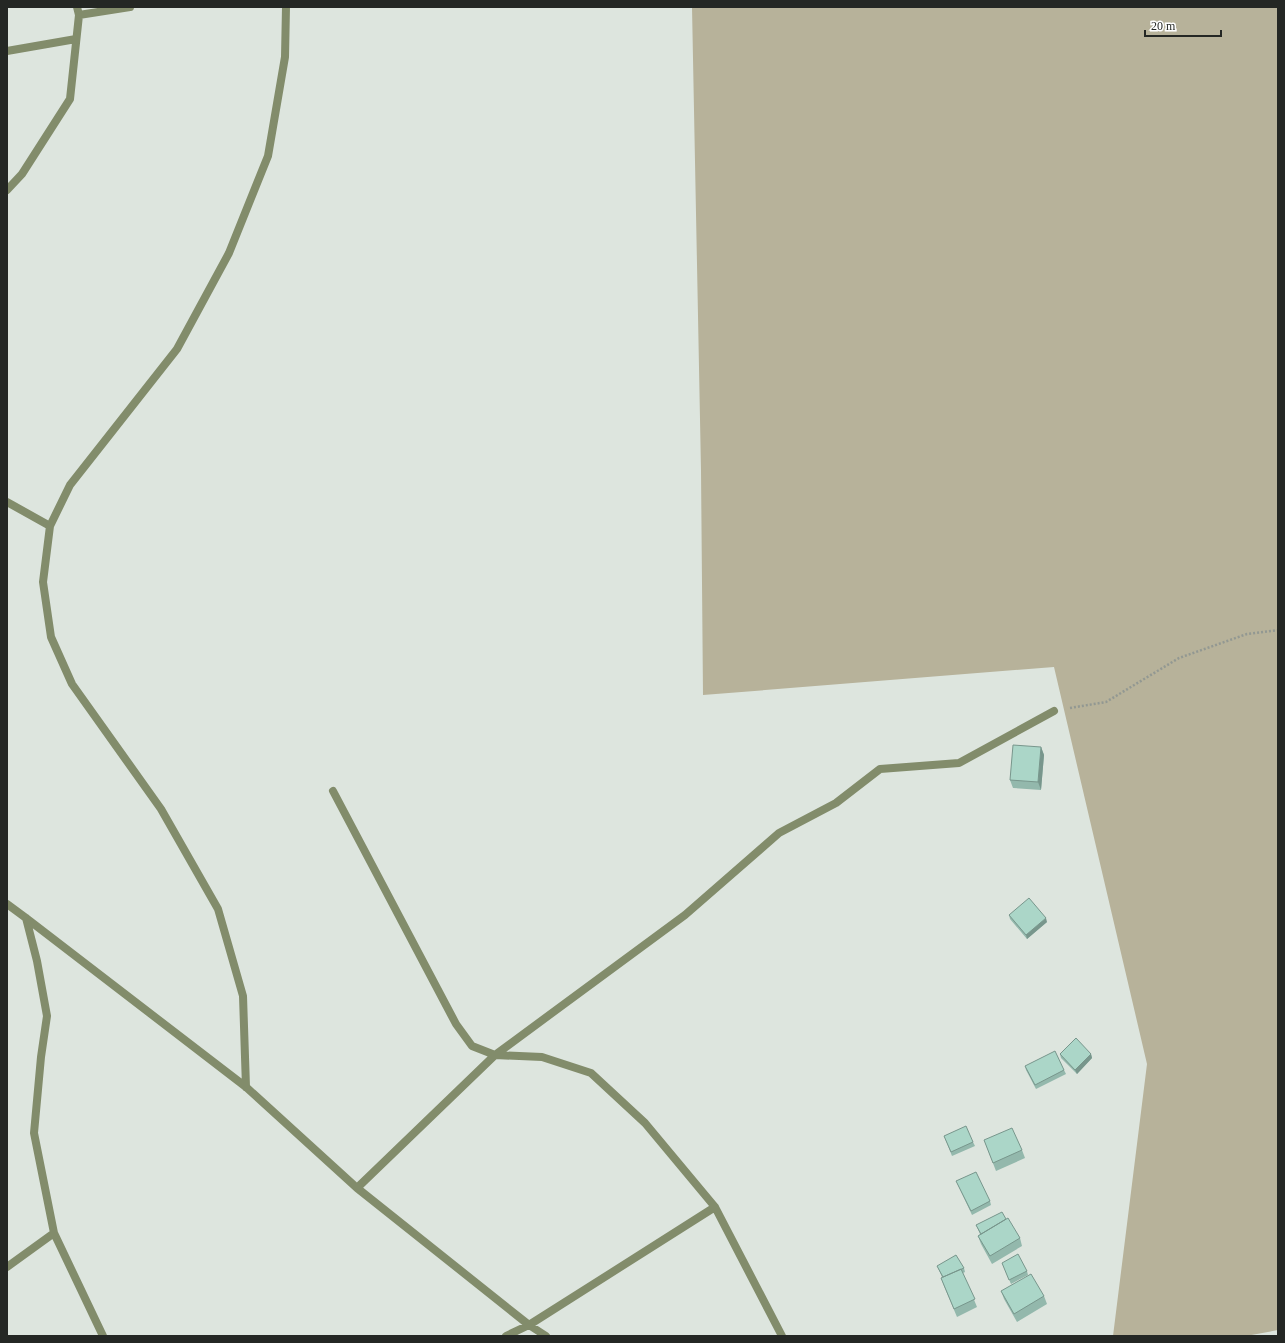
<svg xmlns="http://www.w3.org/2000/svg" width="1285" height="1343" viewBox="0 0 1285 1343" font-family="'Times New Roman',serif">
<rect width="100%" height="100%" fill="#dde5de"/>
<!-- green -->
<path fill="#b7b29a" d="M692,7H1278V1330L1246,1336H1113L1147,1064L1054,667L703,695L701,470Z"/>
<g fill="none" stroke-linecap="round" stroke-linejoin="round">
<!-- path -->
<path stroke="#929892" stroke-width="2.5" stroke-dasharray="2 2" stroke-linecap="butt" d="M1070,708L1106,702L1179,658L1247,634L1278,630"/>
<!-- minor -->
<path stroke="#828c6b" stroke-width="8" d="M79,15L130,7
M7,51L76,39
M7,190L22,174L70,99L79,15L77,7
M7,502L50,526
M333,791L456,1024L472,1046L495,1055L542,1057L591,1073L645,1123L715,1207L782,1336
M7,904L26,918L246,1087L357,1188L529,1325L546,1336
M26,918L37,961L47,1016L41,1057L34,1133L54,1233L103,1336
M246,1087L243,996L218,909L161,809L72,684L51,637L43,582L50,526L70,485L177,349L229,253L268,156L285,57L286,7
M357,1188L495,1055L685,915L779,833L836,803L880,769L959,763L1054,711
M7,1267L54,1233
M506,1336L529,1325L715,1207"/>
</g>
<!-- wall -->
<path fill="#93b8ac" d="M1041,747L1044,755L1041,790L1013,788L1010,780Z
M1009,915L1047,922L1027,939L1010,919Z
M1060,1054H1091L1092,1058L1077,1074L1061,1058Z
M1025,1066L1064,1070L1066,1074L1036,1089L1026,1070Z
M944,1136L973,1142L975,1146L952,1156Z
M984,1140L1022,1150L1025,1158L996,1171Z
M956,1181L990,1201L991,1205L972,1215Z
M1006,1219L1020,1238L1022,1246L992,1264L981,1244L978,1236L980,1234L976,1225Z
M1002,1263L1027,1271L1028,1275L1011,1284Z
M937,1266L964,1268L965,1272L963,1273L977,1307L957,1317L944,1286L941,1278L942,1277Z
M1001,1291L1044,1296L1047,1304L1017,1322L1004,1299Z"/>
<!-- shaded-wall -->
<path fill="#78968c" d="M1041,747L1044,755L1041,790L1038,782Z
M1046,918L1047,922L1027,939L1026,935Z
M1091,1054L1092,1058L1077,1074L1075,1070Z"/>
<!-- building -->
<path fill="#abd6c8" stroke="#78968c" d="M1013,745L1041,747L1038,782L1010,780Z
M1029,898L1046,918L1026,935L1009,915Z
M1076,1038L1091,1054L1075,1070L1060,1054Z
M1055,1051L1064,1070L1035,1085L1025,1066Z
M966,1126L973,1142L951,1152L944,1136Z
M1012,1128L1022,1150L993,1163L984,1140Z
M976,1172L990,1201L971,1211L956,1181Z
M1002,1212L1006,1219L981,1234L976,1225Z
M1008,1218L1020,1238L990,1256L978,1236Z
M1018,1254L1027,1271L1009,1280L1002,1263Z
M956,1255L964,1268L943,1277L937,1266Z
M961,1269L975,1299L954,1309L941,1278Z
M1031,1274L1044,1296L1014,1314L1001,1291Z"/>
<!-- border -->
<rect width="1285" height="1343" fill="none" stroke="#242724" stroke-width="16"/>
<!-- scale -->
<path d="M1145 30v6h76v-6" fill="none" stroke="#242724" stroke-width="2"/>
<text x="1151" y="30" font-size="12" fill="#242724" stroke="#ffffff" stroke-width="3" paint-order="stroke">20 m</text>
</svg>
